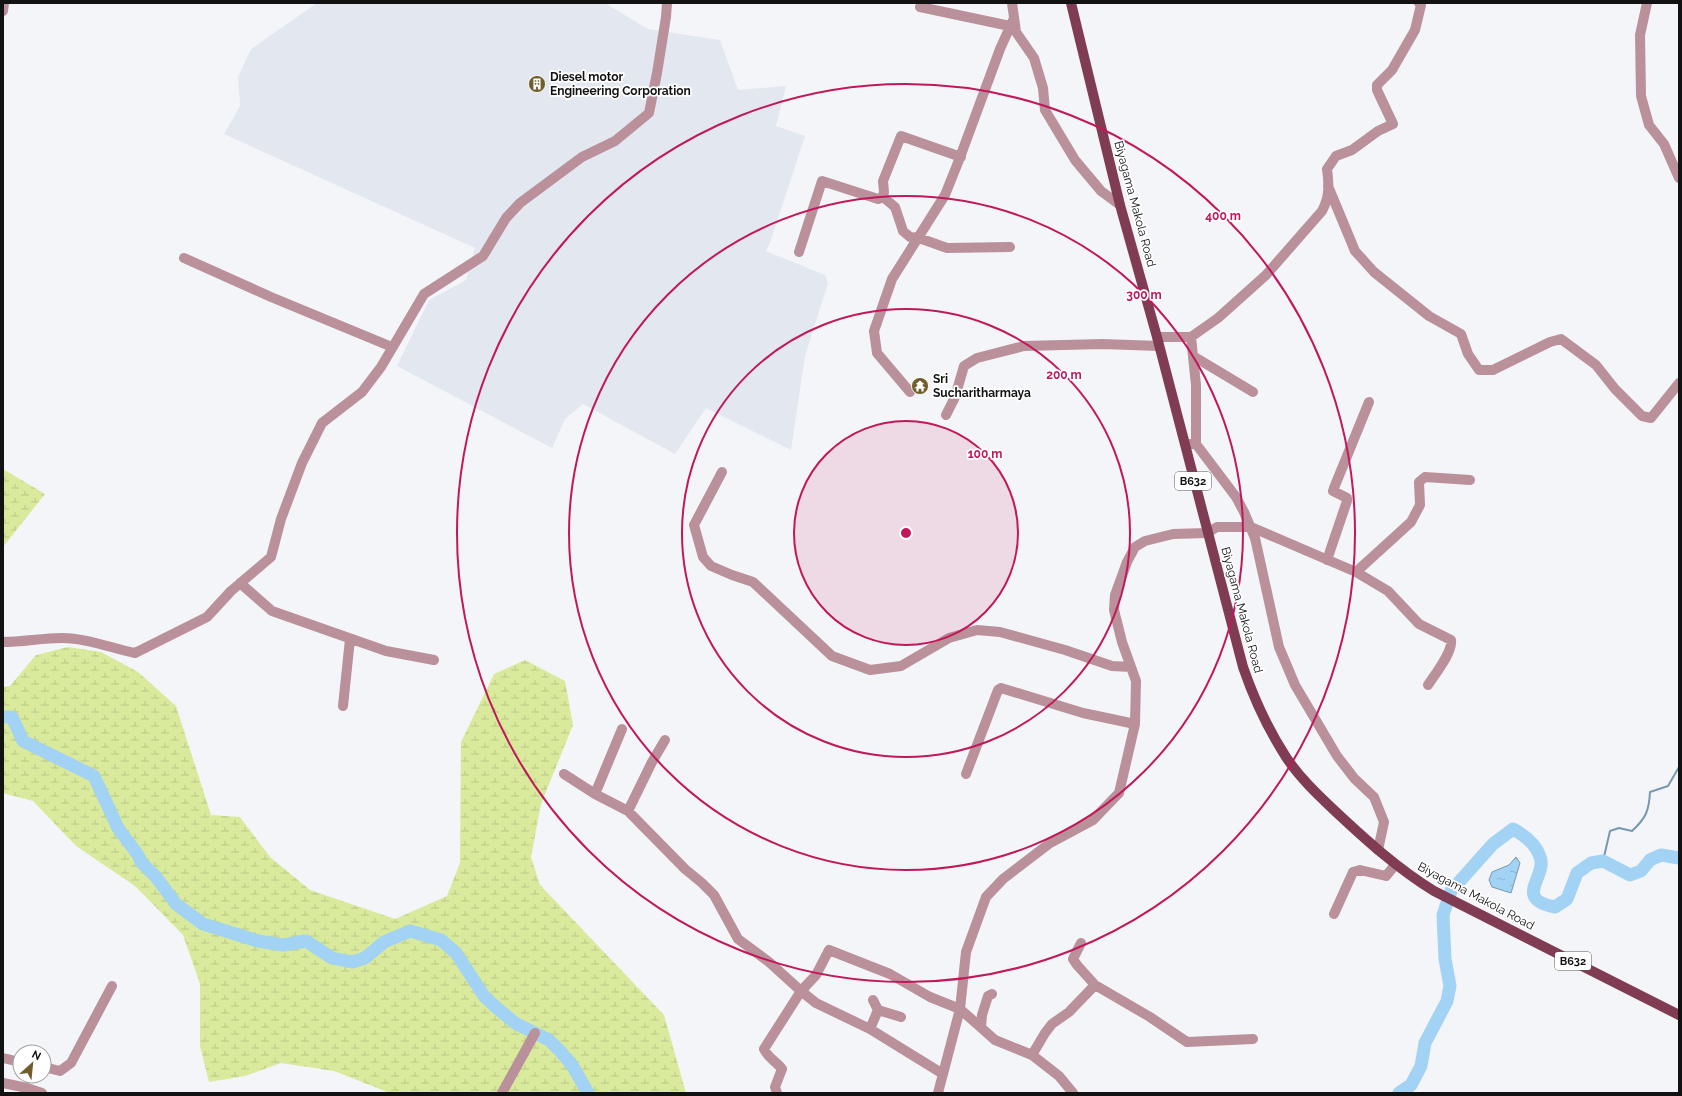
<svg xmlns="http://www.w3.org/2000/svg" width="1682" height="1096" viewBox="0 0 1682 1096" font-family="Raleway,sans-serif">
<defs>
<pattern id="wetland-marsh" width="20" height="14" patternUnits="userSpaceOnUse"><rect width="20" height="14" fill="#d9ea9d"/><path d="M1 5h8M5 5V1M11 12h8M15 12V8" fill="none" stroke="#b9c886"/></pattern>
<pattern id="water-ripples" width="26" height="14" patternUnits="userSpaceOnUse"><rect width="26" height="14" fill="#a2d2f4"/><path d="M2 4q2-2 4 0t4 0M15 11q2-2 4 0t4 0" fill="none" stroke="#8ab3d0"/></pattern>
</defs>
<rect width="100%" height="100%" fill="#f4f5f8"/>
<!-- built -->
<path fill="#e3e8f0" d="M317,3H605L648,29L720,40L738,90L786,86L776,126L805,136L770,243L766,251L825,275L828,283L805,356L791,450L706,408L675,454L583,404L565,419L552,448L397,366L429,300L466,280L475,248L224,134L240,106L238,77L251,49Z"/>
<!-- wetland -->
<path fill="url(#wetland-marsh)" d="M3,469L45,494L3,547Z
M68,647L101,652L138,672L176,706L211,815L240,817L270,857L310,890L395,919L447,896L460,863L461,742L494,674L525,660L565,681L573,725L541,804L531,857L540,885L664,1015L686,1093H390L334,1071L281,1063L245,1076L209,1082L200,1046V984L183,935L135,886L76,846L33,801L3,793V687L10,686L36,655Z"/>
<!-- water -->
<path fill="url(#water-ripples)" stroke="#7798b0" d="M1516,857L1520,863L1511,893L1492,887L1489,880L1492,872L1509,865Z"/>
<g fill="none" stroke-linecap="round" stroke-linejoin="round">
<!-- stream -->
<path stroke="#7798b0" stroke-width="2" d="M1603,861L1610,831L1619,828L1632,831C1646,818 1649,811 1650,792L1668,786L1679,767"/>
<!-- river -->
<path stroke="#a2d2f4" stroke-width="13" d="M3,717H12L23,741L94,776L118,828L138,855L141,862L156,877L176,904L203,924L258,941L283,945L306,941L332,958L352,962L365,958L384,942L410,931L441,940L456,953L484,996L498,1009L515,1023L549,1040L560,1051L572,1065L588,1093
M1399,1093L1411,1085L1421,1066L1425,1043L1447,1001L1450,986L1445,959L1443,915L1451,891L1493,844L1513,829C1524,835 1536,844 1540,857C1548,876 1512,899 1555,907L1567,899L1577,873L1591,863L1603,861L1630,875L1641,871L1650,860L1661,855L1679,858"/>
<!-- minor -->
<path stroke="#ba909b" stroke-width="10" d="M1012,3L1016,32L1034,58L1043,88L1045,110L1075,160L1101,191L1120,205
M1647,3L1640,35L1641,96L1649,125L1664,144L1679,178
M920,7L1010,26
M3,11L4,3
M1328,186L1355,251L1374,272L1429,316L1461,334L1468,354L1479,370H1493L1550,342L1561,339L1596,365L1615,389L1642,416L1651,418L1679,383
M883,197L895,207L903,231L910,237L919,238L947,248L1010,247
M799,252L822,181L878,199L883,197L884,192L883,181L901,136L961,157
M184,258L271,297L392,347
M1157,337H1191L1218,318L1266,275L1322,211C1330,196 1329,185 1327,169L1336,156L1352,150L1378,131L1393,124L1377,90V85L1392,70L1415,30L1421,5L1419,3
M1193,356L1253,392
M910,392L877,353L874,331L892,279L945,195L959,160L1000,49L1014,18
M946,415L955,397L964,366L977,358L1024,346L1102,344L1159,346
M1190,444H1196V385L1191,337
M1196,444L1236,497L1244,512L1255,538L1279,647L1295,685L1337,756L1354,778L1374,797L1384,822L1378,850
M722,472L694,525L703,557L711,566L732,575L753,582L832,656L870,670L901,666L949,638L977,630L1000,632L1065,650L1112,666L1131,667
M1327,560L1347,501V498L1333,491L1334,488L1369,402
M1356,572L1411,522L1420,505L1419,482L1425,477L1470,480
M240,583L272,611L386,651L434,660
M3,642C23,642 42,638 62,638C86,638 111,648 135,653L207,617L231,591L271,557L281,519L302,463L322,423L362,392L381,367L424,294L483,256L506,218L520,203L582,157L615,141L649,113L657,73L666,17L667,3
M343,706L350,639
M564,774L595,794L628,811L685,869L702,883L714,895L738,939L769,962L801,991L816,975L829,950L890,974L930,997L960,1009L938,1093
M966,774L998,690L1001,688L1083,713L1135,724
M595,794L622,729
M628,811L652,762L665,740
M1334,914L1353,872L1360,870L1386,876L1395,865
M1081,943L1073,959L1077,965L1095,985
M878,1010L901,1017
M981,1027L982,1015L988,996L992,994
M870,1029L878,1010L873,1000
M1032,1055L1045,1033L1052,1024L1069,1012L1095,985L1150,1017L1187,1042L1253,1039
M3,1058L20,1062
M44,1067L60,1071L71,1063L112,986
M3,1083L27,1088L42,1093
M502,1093L535,1033
M777,1093L775,1087L782,1069C777,1062 768,1058 764,1049L801,991L816,1003L870,1029L943,1074
M1073,1093L1059,1076L1032,1055L995,1040L960,1009L966,952L986,897L1003,879L1050,843L1093,820L1119,793L1135,724L1136,681L1122,642L1114,610L1115,595L1127,562L1135,547L1145,541L1173,534L1207,533L1217,527H1251L1356,572L1388,591L1419,624L1451,640C1453,652 1435,674 1428,685"/>
<!-- major -->
<path stroke="#803c53" stroke-width="10" d="M1071,3L1120,205L1157,337L1243,667C1254,699 1268,729 1286,757C1299,777 1318,795 1335,811C1366,840 1398,869 1434,891L1679,1015"/>
</g>
<!-- distance rings -->
<circle cx="906" cy="533" r="112" fill="#c2185b" fill-opacity=".12"/>
<g fill="none" stroke="#c2185b" stroke-width="2">
<circle cx="906" cy="533" r="112"/>
<circle cx="906" cy="533" r="224"/>
<circle cx="906" cy="533" r="337"/>
<circle cx="906" cy="533" r="449"/>
</g>
<!-- icons -->
<defs>
<g id="building-disc" transform="scale(0.9)"><circle r="9.5" fill="#715c2b" stroke="#fff"/><path d="M-4-6H4V6H1V3H-1V6H-4ZM-2.5-4.3h1.7v1.8h-1.7ZM.8-4.3h1.7v1.8H.8ZM-2.5-1h1.7V.8h-1.7ZM.8-1h1.7V.8H.8Z" fill="#fff"/></g>
<g id="temple-disc" transform="scale(0.9)"><circle r="9.5" fill="#715c2b" stroke="#fff"/><path d="M0-6L5-2H3V0L6.5 2.5H4V6H1.5V3h-3V6H-4V2.5H-6.5L-3 0V-2H-5Z" fill="#fff"/></g>
</defs>
<g fill-rule="evenodd">
<use href="#building-disc" x="537" y="84"/>
<use href="#temple-disc" x="920" y="386"/>
</g>
<g text-anchor="middle" dominant-baseline="central" stroke-width="3.5" stroke-linejoin="round" paint-order="stroke">
<!-- shield labels -->
<g fill="#fff" stroke="#59595a" stroke-width="1">
<rect x="1175" y="472" width="36" height="18" rx="3"/>
<rect x="1555" y="952" width="36" height="18" rx="3"/>
</g>
<g font-size="11" font-weight="bold" fill="#121213">
<text x="1193" y="481">B632</text>
<text x="1573" y="961">B632</text>
</g>
<!-- poi labels -->
<g font-size="12" font-weight="bold" fill="#121213" stroke="#fff" text-anchor="start">
<text x="550" y="77">Diesel motor<tspan x="550" dy="14">Engineering Corporation</tspan></text>
<text x="933" y="379">Sri<tspan x="933" dy="14">Sucharitharmaya</tspan></text>
</g>
<!-- street labels -->
<g font-size="12" fill="#121213" stroke="#fff">
<text transform="translate(1135 204) rotate(75)">Biyagama Makola Road</text>
<text transform="translate(1242 610) rotate(75)">Biyagama Makola Road</text>
<text transform="translate(1476 896) rotate(28)">Biyagama Makola Road</text>
</g>
</g>
<circle cx="906" cy="533" r="6" fill="#c2185b" stroke="#fff" stroke-width="2"/>
<g font-size="12" text-anchor="middle" font-weight="bold" fill="#c2185b" stroke="#fff" stroke-width="3.5" stroke-linejoin="round" paint-order="stroke">
<text x="1223" y="220">400 m</text>
<text x="1144" y="299">300 m</text>
<text x="1064" y="379">200 m</text>
<text x="985" y="458">100 m</text>
</g>
<!-- border -->
<rect width="1682" height="1096" fill="none" stroke="#121213" stroke-width="8"/>
<!-- north arrow -->
<g transform="translate(32 1064) rotate(27)"><circle r="19" fill="#ffffff" stroke="#a0a0a1"/>
<path d="M0-3L7 15L0 10L-7 15Z" fill="#715c2b"/>
<text y="-6" font-size="11" font-weight="bold" text-anchor="middle" fill="#121213">N</text>
</g>
</svg>
